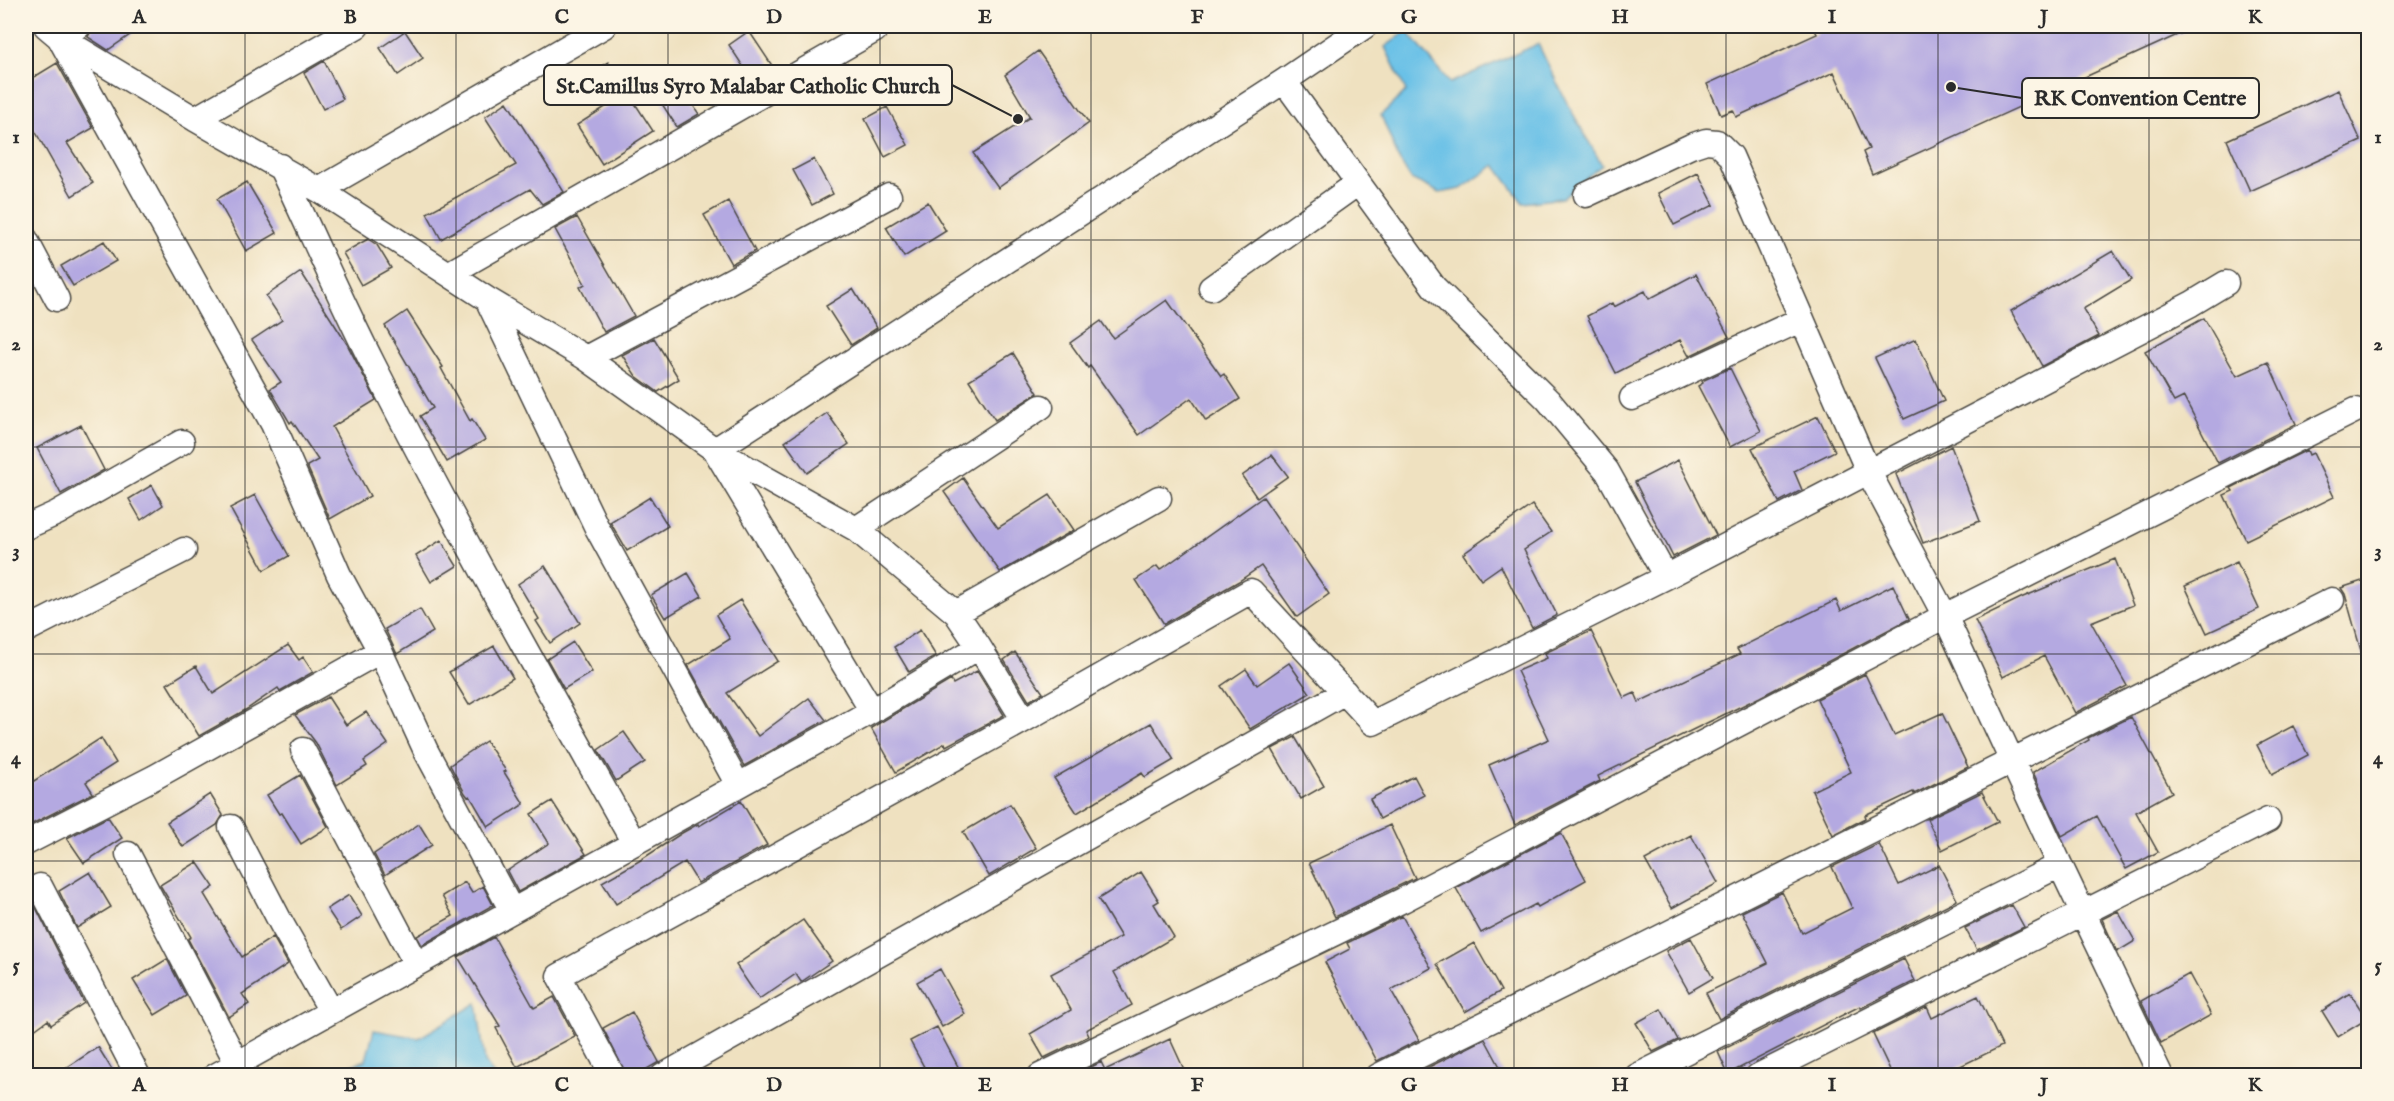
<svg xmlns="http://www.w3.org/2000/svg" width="2394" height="1101" viewBox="0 0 2394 1101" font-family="'IM FELL English',serif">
<rect width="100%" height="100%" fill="#fcf5e5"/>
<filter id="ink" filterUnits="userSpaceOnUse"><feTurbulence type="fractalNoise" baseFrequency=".0167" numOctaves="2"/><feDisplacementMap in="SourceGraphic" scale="12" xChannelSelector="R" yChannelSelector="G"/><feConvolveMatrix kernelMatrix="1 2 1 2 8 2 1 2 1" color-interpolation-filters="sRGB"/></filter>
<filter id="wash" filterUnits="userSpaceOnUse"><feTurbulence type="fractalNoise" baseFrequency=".008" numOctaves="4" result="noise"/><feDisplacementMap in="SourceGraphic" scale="24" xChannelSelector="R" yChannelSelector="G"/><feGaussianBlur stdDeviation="1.35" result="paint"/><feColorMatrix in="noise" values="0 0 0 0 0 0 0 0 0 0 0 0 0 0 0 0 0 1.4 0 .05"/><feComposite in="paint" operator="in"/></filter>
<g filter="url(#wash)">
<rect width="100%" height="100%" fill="#efe1c0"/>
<!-- water -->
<path fill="#6ac1e7" stroke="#4a7689" stroke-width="1.5" d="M1407,31L1450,83L1538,44L1567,103L1602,165L1562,198L1523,203L1495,165L1461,189L1440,193L1411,179L1399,160L1381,115L1406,91L1385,47Z
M477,1003L485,1062L494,1075H325L366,1060L374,1030L419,1038Z"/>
<g id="blocks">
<!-- building -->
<path fill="#b4a9e1" d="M93,26H143L108,50L88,37Z
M1813,26H2197L1872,174L1863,152L1869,149L1834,72L1736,117L1733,110L1721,115L1707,84L1817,34Z
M405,31L423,58L398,75L380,48Z
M749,31L775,70L754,83L729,45Z
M1038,51L1089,123L998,188L973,153L1030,117L1005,75Z
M324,61L343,99L323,109L304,73Z
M608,62L653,131L602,164L577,125L607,106L587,75Z
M57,63L93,128L67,143L93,183L72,196L26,115V82Z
M683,90L699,114L677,127L662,104Z
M2338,90L2361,141L2250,191L2227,140Z
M507,102L564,192L542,204L530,189L441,239L427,213L516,165L485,117Z
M887,107L908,145L885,157L865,119Z
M814,159L833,194L812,205L793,170Z
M1698,173L1714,205L1674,225L1658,193Z
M247,182L277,233L246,251L217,199Z
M728,201L755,251L731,264L704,215Z
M928,202L946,231L904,257L886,227Z
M577,217L634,316L604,332L580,287L585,284L555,229Z
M368,239L377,245L391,268L361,285L343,253Z
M104,241L116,261L73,286L61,266Z
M2113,251L2131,280L2083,309L2099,336L2042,366L2011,311Z
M301,272L347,344L376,400L332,427L370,496L330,519L307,466L318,460L292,421L290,423L270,389L281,382L252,340L282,320L266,296Z
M1696,274L1729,337L1689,356L1680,340L1616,373L1587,316L1612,303L1614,307L1645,291L1649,299Z
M853,289L877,328L851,345L826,306Z
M1167,300L1221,376L1224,374L1240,399L1206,421L1191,398L1139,435L1090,366L1088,368L1070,343L1101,321L1113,338Z
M407,311L443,367L441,368L470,421L472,419L485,440L447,462L420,416L433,408L385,326Z
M2204,318L2237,376L2268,362L2296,424L2218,463L2184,397L2174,402L2145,351Z
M654,338L679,379L658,392L636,376L622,355Z
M1916,339L1944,401L1904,419L1875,358Z
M1013,353L1038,393L995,420L969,380Z
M1730,368L1761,431L1730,447L1698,386L1703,383L1702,381Z
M827,413L849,444L807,473L785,442Z
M1818,416L1835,451L1794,471L1802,490L1779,502L1752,448Z
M81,425L104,470L61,494L37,448Z
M1951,446L1980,521L1923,543L1896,474Z
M2307,450L2309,455L2313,453L2334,497L2246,540L2224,495L2233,491L2231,488Z
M1272,455L1288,476L1257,498L1242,476Z
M1678,460L1716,535L1673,557L1635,482Z
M963,478L998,528L1050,495L1074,530L1000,572L944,492Z
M152,485L163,505L141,520L129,499Z
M255,495L289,556L264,570L230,508Z
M650,497L668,526L627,551L610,522Z
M1263,497L1329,594L1297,617L1261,566L1239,581L1164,624L1136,580L1157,566L1160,570Z
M1532,505L1551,532L1524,550L1557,615L1532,628L1501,566L1481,580L1463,554Z
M441,540L457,566L431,582L416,556Z
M2115,559L2133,605L2091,622L2127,686L2075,713L2044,656L2003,677L1975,620L2023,597Z
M2237,562L2259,609L2207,633L2185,586Z
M545,566L580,623L550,643L536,621L539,619L518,584Z
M688,573L702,596L665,618L651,595Z
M2368,579V657L2363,658L2345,594L2341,588Z
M1893,585L1909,619L1760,697L1598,776L1600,781L1515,825L1489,765L1549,739L1517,671L1547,658L1545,653L1591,631L1624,698L1635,693L1639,702L1740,654L1737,649L1836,600L1841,611Z
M740,600L778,661L727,693L758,736L809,698L826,720L744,766L688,665L730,639L716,615Z
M420,609L433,632L397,654L385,629Z
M920,630L936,656L909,672L894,647Z
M573,642L592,672L564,689L547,659Z
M288,645L299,660L303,657L313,672L280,691L278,688L247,709L199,736L167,684L196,666L213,694Z
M494,646L513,678L469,705L449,672Z
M1015,652L1043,693L1029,701L1004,660Z
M1289,663L1310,693L1250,729L1221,686L1246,669L1257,685Z
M977,671L1004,715L946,746L945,743L896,772L871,728L951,680L953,684Z
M1865,674L1894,735L1942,713L1968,767L1914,794L1913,792L1865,815L1866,818L1833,835L1812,791L1851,772L1817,699Z
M328,697L346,725L366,712L388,744L364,761L367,766L337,785L316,743L295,715Z
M2131,717L2172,792L2136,812L2158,852L2126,869L2097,816L2062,836L2033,772L2089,740L2088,738Z
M1151,723L1174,760L1145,777L1142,773L1077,813L1054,778Z
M2293,726L2308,755L2272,774L2257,745Z
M624,732L645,762L616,781L598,750Z
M1295,737L1324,786L1301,799L1272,749Z
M101,738L116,763L86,782L93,793L26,827V786Z
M486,741L506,771L504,772L524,804L488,827L470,796L468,797L465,793L450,765Z
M300,775L328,827L301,844L282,813L279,814L267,795Z
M1414,776L1424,795L1380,819L1370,799Z
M1982,792L1998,822L1942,850L1927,819Z
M210,794L223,815L217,825L183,847L167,822Z
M552,801L586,854L518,892L507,871L549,843L531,814Z
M741,801L767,845L698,883L685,862L616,904L602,882L639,861L682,833L698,824L699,826Z
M1010,804L1036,848L989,876L963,832Z
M108,817L122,838L84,863L67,838Z
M419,824L432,845L385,875L374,854Z
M1390,825L1415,878L1335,917L1309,863Z
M1561,833L1586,880L1538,907L1536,904L1481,933L1456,888Z
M1691,835L1718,883L1672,908L1645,860Z
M1879,844L1899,885L1939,865L1957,900L1719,1019L1706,993L1768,963L1742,912L1782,892L1802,933L1852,908L1832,867Z
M197,862L214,887L204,894L242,957L273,937L288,964L242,994L249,1004L229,1017L188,939L191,937L160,885Z
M90,872L111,907L77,928L59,891Z
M1141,872L1159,901L1154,904L1174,937L1114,972L1132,1005L1086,1030L1089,1036L1044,1058L1030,1034L1071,1010L1051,974L1121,937L1098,899Z
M465,882L472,893L483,886L493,905L422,945L417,936L453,916L442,896Z
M349,895L362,916L341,930L327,909Z
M2012,905L2024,927L1977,950L1965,928Z
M35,906L84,1003L51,1025L48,1020L26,1036V912Z
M2118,911L2135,941L2117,952L2102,919Z
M1402,916L1431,968L1391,990L1419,1040L1377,1061L1325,962L1350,949L1347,943Z
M803,920L832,961L801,982L796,974L759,999L736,965Z
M494,937L534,1008L554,997L575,1036L517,1067L496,1028L500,1026L458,957Z
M1691,938L1713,978L1689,992L1666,951Z
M1474,943L1501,991L1465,1012L1437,964Z
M167,959L186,996L155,1015L133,980Z
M1904,959L1915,981L1861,1008L1860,1006L1728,1074L1718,1052Z
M940,969L965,1014L942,1027L917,982Z
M2189,974L2211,1015L2161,1043L2141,1001Z
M2350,993L2367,1019L2338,1037L2322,1011Z
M1978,996L2002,1046L1940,1076H1893L1873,1034L1927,1007L1932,1018Z
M1661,1009L1678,1040L1653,1052L1636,1023Z
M632,1012L659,1062L635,1076H627L603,1028Z
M937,1027L963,1076H929L910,1041Z
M1170,1039L1187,1076H1074L1101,1062L1105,1070Z
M1485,1039L1505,1076H1411Z
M98,1047L116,1076H54Z"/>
</g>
</g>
<g filter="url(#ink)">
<use href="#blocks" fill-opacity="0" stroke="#484641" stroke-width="1.5"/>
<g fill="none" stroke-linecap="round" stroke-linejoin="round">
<!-- street casing -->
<g stroke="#484641" stroke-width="27">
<path id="street" d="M46,26L59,37L195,119L319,190L487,299L586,358L715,450L856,529L956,613L979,647L872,711L215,1076
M79,26L59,37L273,424L339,575L380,651L426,751L512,911
M1284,81L1434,287L1548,400L1607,471L1666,577
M195,119L357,26
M280,166C311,232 340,299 373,364C455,526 545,684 634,843
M319,190L604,26
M1586,195L1691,146L1706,141L1717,142L1731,156L1868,471L1945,616L2060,865L2161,1076
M26,240L57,299
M450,273L875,30
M1211,288L1358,183
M487,299L597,528L738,785
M586,358L889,196
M1632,398L1802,319
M26,527L57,513L182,442
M856,529L1041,407
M956,613L1159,498
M26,630L184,550
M979,647L1024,720
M872,711L715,450L1284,81L1365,26
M303,750L416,964
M231,827L281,923L331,1011
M26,843L155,777L380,651
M128,854L237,1063
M40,886L138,1076
M613,1076L559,976L1024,720L1251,591L1373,723L1666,577L2191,304L2226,283
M663,1076L1345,692
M1040,1076L1403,900L1945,616L2356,410
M1378,1076L1637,949L2332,600
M1637,1076L2060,865
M1758,1076L2268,820"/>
</g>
<!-- street -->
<use href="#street" stroke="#fff" stroke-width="24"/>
</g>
</g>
<!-- grid -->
<path fill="none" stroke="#2b2b2b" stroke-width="1.5" stroke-opacity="0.55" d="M245,26V1076M456,26V1076M668,26V1076M880,26V1076M1091,26V1076M1303,26V1076M1514,26V1076M1726,26V1076M1938,26V1076M2149,26V1076M26,240H2368M26,447H2368M26,654H2368M26,861H2368"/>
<!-- callouts -->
<path fill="none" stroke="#2b2b2b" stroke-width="2" d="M1018 119L952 85M1951 87L2022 98"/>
<g fill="#2b2b2b" stroke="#fcf5e5" stroke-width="2">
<circle cx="1018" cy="119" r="6"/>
<circle cx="1951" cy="87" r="6"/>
</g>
<g fill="#fcf5e5" stroke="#2b2b2b" stroke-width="2">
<rect x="544" y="65" width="408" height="40" rx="6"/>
<rect x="2022" y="78" width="237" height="40" rx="6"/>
</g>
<g font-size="22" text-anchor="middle" font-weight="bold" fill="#2b2b2b">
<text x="748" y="93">St.Camillus Syro Malabar Catholic Church</text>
<text x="2140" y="105">RK Convention Centre</text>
</g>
<!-- margin -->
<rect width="2394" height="1101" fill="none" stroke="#fcf5e5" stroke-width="66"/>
<rect x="33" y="33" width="2328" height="1035" fill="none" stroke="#2b2b2b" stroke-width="2"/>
<g font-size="20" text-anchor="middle" font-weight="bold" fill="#2b2b2b">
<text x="139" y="23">A</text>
<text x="350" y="23">B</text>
<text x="562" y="23">C</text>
<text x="774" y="23">D</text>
<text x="985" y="23">E</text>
<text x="1197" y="23">F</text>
<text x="1409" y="23">G</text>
<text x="1620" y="23">H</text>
<text x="1832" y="23">I</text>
<text x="2044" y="23">J</text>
<text x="2255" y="23">K</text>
<text x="16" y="143">1</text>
<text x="2378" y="143">1</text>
<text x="16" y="350">2</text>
<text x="2378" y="350">2</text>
<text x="16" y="557">3</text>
<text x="2378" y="557">3</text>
<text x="16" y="764">4</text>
<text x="2378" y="764">4</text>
<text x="16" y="971">5</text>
<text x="2378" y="971">5</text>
<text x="139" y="1091">A</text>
<text x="350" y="1091">B</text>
<text x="562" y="1091">C</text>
<text x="774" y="1091">D</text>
<text x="985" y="1091">E</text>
<text x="1197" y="1091">F</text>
<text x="1409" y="1091">G</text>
<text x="1620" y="1091">H</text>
<text x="1832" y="1091">I</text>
<text x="2044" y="1091">J</text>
<text x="2255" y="1091">K</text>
</g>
</svg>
